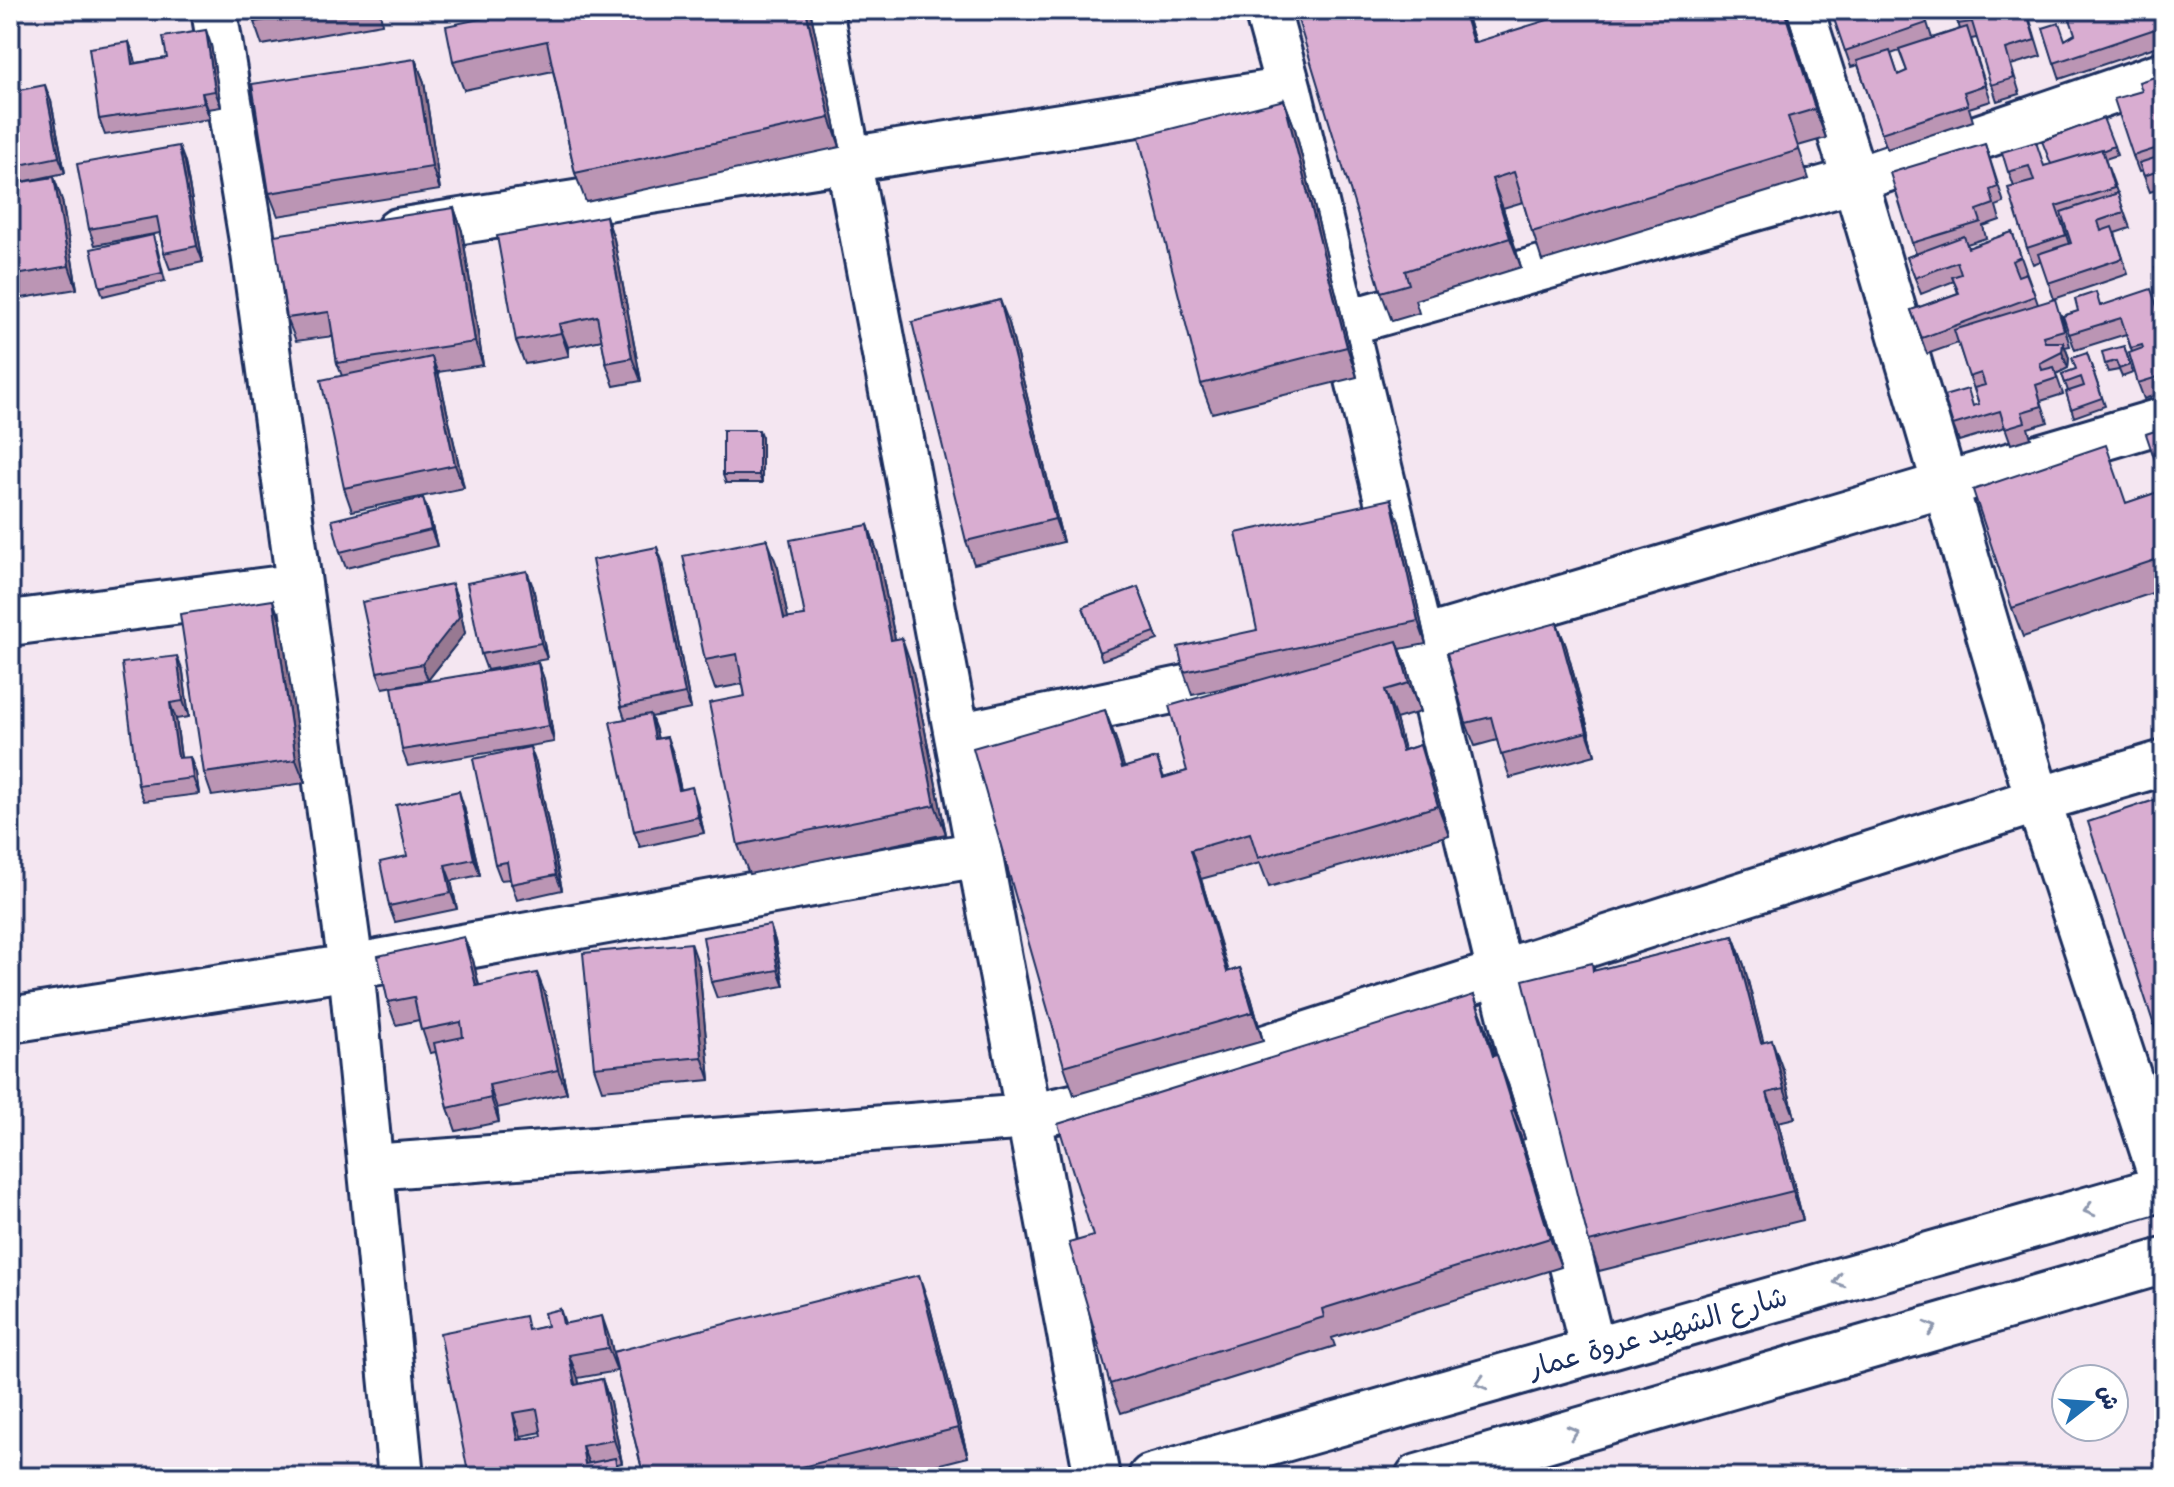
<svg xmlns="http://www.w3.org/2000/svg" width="2174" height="1487" viewBox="0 0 2174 1487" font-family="'Balsamiq Sans','Playpen Sans Arabic',sans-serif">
<rect width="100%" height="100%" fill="#f4e6f1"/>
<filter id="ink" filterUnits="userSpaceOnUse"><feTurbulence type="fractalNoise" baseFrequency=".0125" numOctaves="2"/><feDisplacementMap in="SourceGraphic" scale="16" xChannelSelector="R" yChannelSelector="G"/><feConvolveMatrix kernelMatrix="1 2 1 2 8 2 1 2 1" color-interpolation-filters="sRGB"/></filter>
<g filter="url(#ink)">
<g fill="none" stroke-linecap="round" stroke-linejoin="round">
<!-- street casing -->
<g stroke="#1b2f5e" stroke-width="50">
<path id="street" d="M214,10L254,253L351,967L401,1477
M820,10L1097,1477
M1267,10L1289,90L1500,973L1593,1351
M1801,10L1855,180L2038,800L2164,1185
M398,231L1289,90
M1345,323L1855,180L2164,74
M10,623L299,586
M1394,645L1420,640L2164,420
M957,736L1248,675
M10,1020L351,967L979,854
M372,1167L1028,1117L1096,1102L2038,800L2164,763"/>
</g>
<!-- secondary casing -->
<g stroke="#1b2f5e" stroke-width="50">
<path id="secondary" d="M1151,1477L2164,1188
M1418,1477L2164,1261"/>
</g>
<!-- street -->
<use href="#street" stroke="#fff" stroke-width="44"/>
<!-- secondary -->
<use href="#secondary" stroke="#fff" stroke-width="44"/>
</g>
<!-- wall -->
<path fill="#bb95b4" stroke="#1b2f5e" stroke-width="2" fill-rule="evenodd" d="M251,10H380L382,24L262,45L254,22Z
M810,10L840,147L586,202L575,173L553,71L464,90L453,61L518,11Z
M1465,10L1475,43L1786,10L1826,138L1798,146L1809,179L1542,261L1523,202L1503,208L1521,267L1415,300L1419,313L1392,321L1381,292Z
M1831,10H1923L1932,38L1960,29L1954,10H2027L2041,56L2011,65L2020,94L1997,101L1977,38L1971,39L1991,101L1969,108L1973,121L1887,149L1858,65L1851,67ZM1899,51L1907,71L1898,75L1891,54Z
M2164,10V44L2060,79L2043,28L2065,40L2075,34Z
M129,42L136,63L167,58L211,45L221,107L208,109L210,119L105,135L99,119Z
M415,59L424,82L440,190L278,216L269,193Z
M2164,74V187L2150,192L2142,171L2139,172L2133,156L2142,91Z
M10,92L51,101L65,173L17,183L62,200L77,289L10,300Z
M1284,100L1295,129L1357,377L1212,413L1201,384Z
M1985,144L2004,203L1996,206L2000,220L1983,226L1986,238L1967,244L1968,248L2012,232L2038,304L2061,315L2070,346L2065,347L2069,358L2068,368L2056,374L2063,394L2041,401L2048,422L2028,428L2031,438L2011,444L2005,427L1959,441L1953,425L1974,406L1979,404L1958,343L1927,354L1911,310L1958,293L1954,281L1921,294L1907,257L1916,254L1912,243Z
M2114,146L2117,155L2105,159L2130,228L2115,233L2128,274L2054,299L2041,261L2033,264L2027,248L2014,187L2002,152L2045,166ZM2064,221L2071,243L2069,244L2062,222Z
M185,162L203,262L170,269L164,253L160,233L95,245L89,229Z
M454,208L462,231L483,365L438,372L440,380L464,488L352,511L344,488L342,376L337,363L333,336L296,341L287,318Z
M606,216L614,239L641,381L614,386L606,363L602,340L568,347L569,356L525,364L516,341Z
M156,243L165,281L103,296L100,287Z
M2100,305L2164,326V392L2144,399L2138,383L2132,352L2126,334L2075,350L2063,316Z
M1009,323L1063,542L974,564L966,541Z
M2124,346L2133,373L2122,377L2119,370L2108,372L2105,364Z
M2087,353L2105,406L2074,417L2066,392L2068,391L2062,374L2076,369Z
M762,438V483H726L723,475Z
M2164,490V589L2023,637L2012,608L2127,503Z
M429,514L437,546L346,568L340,552Z
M1399,522L1426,644L1400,649L1408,670L1420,712L1396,719L1404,750L1420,745L1431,774L1449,835L1269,887L1260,863L1201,879L1229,972L1240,968L1251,997L1263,1041L1074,1095L1064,1066L1105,710L1124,768L1157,758L1164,778L1187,771L1256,681L1192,695L1184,672L1257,630Z
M868,525L878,554L895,639L912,667L946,834L749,874L738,845L745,696L743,684L715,689L705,660L778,568L788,619L805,616Z
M663,563L691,709L651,717L658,739L673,753L681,790L697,803L704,833L640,847L634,831L625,719L621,707Z
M533,587L547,659L487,670L481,654Z
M1138,587L1158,640L1102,660L1083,607Z
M458,600L465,633L428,680L383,688L377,672Z
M281,623L305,783L212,796L204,773Z
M1557,623L1566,646L1595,755L1510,778L1497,740L1475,746L1466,723Z
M538,663L544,679L554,742L408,766L402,750Z
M183,672L189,717L176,719L181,758L196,773L199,794L144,801L138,785Z
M536,763L562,890L517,900L510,879L501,880L495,864Z
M464,807L480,875L451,881L457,909L395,922L389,906L407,856Z
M770,925L775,941L784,986L717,998L711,982Z
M1733,936L1744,965L1763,1042L1783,1070L1795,1118L1778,1122L1803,1220L1599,1271L1589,1242L1592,963L1595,971Z
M473,960L479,985L546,996L567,1093L497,1108L499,1122L456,1131L448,1108L436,1052L430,1053L419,1020L396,1025L388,1002Z
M699,966L710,1080L602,1090L594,1067Z
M1474,995L1494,1056L1508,1084L1525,1139L1522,1140L1561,1267L1332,1338L1335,1346L1121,1413L1110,1384L1093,1236Z
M929,1304L968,1457L889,1477H644L614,1356L617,1371L578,1378L579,1384L602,1379L610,1402L622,1463L617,1464L622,1477H469L530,1330L547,1326L560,1309L565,1323L610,1339L613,1352ZM542,1432V1436L522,1439L521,1436Z"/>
<!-- shaded-wall -->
<path fill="#987992" stroke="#1b2f5e" stroke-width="2" d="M806,10H810L840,147L830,118Z
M1463,10H1465L1484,72L1473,43Z
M1784,10H1786L1826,138L1815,109Z
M206,30L211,45L221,107L215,91Z
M129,42L135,58L138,80L132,64Z
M415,59L424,82L440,190L432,167Z
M45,85L51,101L65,173L59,157Z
M202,93L208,109L210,119L204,103Z
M1284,100L1295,129L1357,377L1347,347Z
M179,146L185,162L203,262L197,246Z
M54,177L62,200L77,289L69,266Z
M1492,179L1503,208L1521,267L1510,238Z
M454,208L462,231L483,365L475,342Z
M606,216L614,239L641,381L632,358Z
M1000,300L1009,323L1063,542L1055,519Z
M559,324L568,347L569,356L561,333Z
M2063,342L2069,358L2068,368L2062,352Z
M432,357L440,380L464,488L455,465Z
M759,430L762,438V483L759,475Z
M423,498L429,514L437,546L431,530Z
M1391,499L1399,522L1426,644L1418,621Z
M868,525L878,554L901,669L891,640Z
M767,539L778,568L794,648L784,619Z
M657,547L663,563L691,709L685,694Z
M527,571L533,587L547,659L541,643Z
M452,584L458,600L465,633L428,680L422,664Z
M273,600L281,623L305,783L296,760Z
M1557,623L1566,646L1595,755L1587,732Z
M902,638L912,667L946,834L935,805Z
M1397,641L1408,670L1420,712L1409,683Z
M177,656L183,672L189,717L183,701Z
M538,663L544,679L554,742L549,726Z
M1385,690L1396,719L1412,780L1402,751Z
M170,703L176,719L183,774L178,758Z
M1105,710L1116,739L1133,797L1122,768Z
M650,714L656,730L661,755L655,739Z
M667,737L673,753L684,806L679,790Z
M1420,745L1431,774L1449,835L1438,806Z
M530,747L536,763L562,890L556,875Z
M190,757L196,773L199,794L193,778Z
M692,787L697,803L704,833L698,817Z
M459,791L464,807L480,875L474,859Z
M1191,850L1201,879L1237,1002L1227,972Z
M445,865L451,881L457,909L451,893Z
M770,925L775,941L784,986L778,970Z
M1733,936L1744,965L1771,1072L1761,1043Z
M464,937L473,960L484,1009L476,986Z
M691,943L699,966L710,1080L702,1057Z
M1240,968L1251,997L1263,1041L1253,1012Z
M537,973L546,996L567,1093L558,1070Z
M1474,995L1485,1024L1503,1085L1493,1056Z
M1772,1040L1783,1070L1795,1118L1784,1089Z
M1497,1055L1508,1084L1525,1139L1514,1110Z
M489,1085L497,1108L499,1122L491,1098Z
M1767,1093L1778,1122L1803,1220L1793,1191Z
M1511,1111L1522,1140L1561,1267L1550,1238Z
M919,1275L929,1304L968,1457L958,1428Z
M602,1316L610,1339L617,1371L608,1348Z
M569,1355L578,1378L583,1408L575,1385Z
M602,1379L610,1402L622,1463L614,1440Z
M513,1413L521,1436L526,1463L518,1440Z
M582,1446L591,1469L585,1464Z"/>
<!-- building -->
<path fill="#d9add1" stroke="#1b2f5e" stroke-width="2" fill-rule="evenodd" d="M251,10H324L254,22Z
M518,10H806L830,118L575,173L547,41L453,61L446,26L518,11Z
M1295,10H1463L1473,43L1580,10H1784L1815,109L1788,117L1799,150L1532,232L1514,172L1492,179L1510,238L1405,271L1409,284L1381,292Z
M1831,10H1922L1927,23L1845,51Z
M1954,10H2026L2035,40L2006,49L2014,78L1991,85L1972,22L1958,24Z
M2067,10H2164V26L2054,63L2043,28L2059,23L2065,40L2075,34Z
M1967,27L1985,85L1964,92L1968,105L1881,133L1857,61L1890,51L1898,75L1907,71L1899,49Z
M206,30L215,91L202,93L204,103L99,119L89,48L129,42L132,64L167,58L163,37Z
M415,59L432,167L269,193L252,84Z
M2164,74V146L2133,156L2114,99L2142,91L2139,82Z
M45,85L59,157L10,167V92Z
M1284,100L1347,347L1201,384L1139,137Z
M2103,118L2114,146L2102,151V149L2051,164L2042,141Z
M2036,142L2044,166L2102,149L2114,188L2056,206L2066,235L2027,248L2008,188L2034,181L2029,166L2008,172L2002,152Z
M1985,144L1998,187L1990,190L1994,204L1977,210L1981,222L1912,243L1890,173Z
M179,146L197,246L164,253L157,217L89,229L77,164Z
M2164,155V169L2144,176L2139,163Z
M54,177L69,266L10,276V184Z
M2118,193L2124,212L2098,221L2101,231L2112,227L2123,258L2048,283L2038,254L2071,243L2061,212Z
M454,208L475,342L337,363L329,312L287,318L274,235Z
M606,216L632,358L606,363L597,316L559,324L561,333L516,341L497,236Z
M2012,232L2021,257L2012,261L2018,276L2026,273L2035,296L1922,338L1911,310L1959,293L1952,277L1961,274L1957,262L1915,278L1907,257L1964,236L1968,248Z
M153,235L162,273L100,287L91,249Z
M2164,265V290L2162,291L2155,268Z
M2151,289L2164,327V375L2138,383L2129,353L2143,348L2142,345L2131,348L2121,318L2069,334L2063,316L2078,311L2075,299L2096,292L2100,306Z
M2055,299L2064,330L2043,336L2045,342H2063L2062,352L2040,363L2042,370L2054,367L2057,378L2036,385L2042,406L2022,412L2025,422L2005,428L2000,411L1953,425L1944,396L1968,389L1973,406L1979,404L1974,388L1985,385L1981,373L1969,377L1954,330Z
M1000,300L1055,519L966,541L912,322Z
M2124,346L2130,365L2119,369L2116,361L2105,364L2102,352Z
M2087,353L2102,398L2071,409L2066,392L2084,386L2081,377L2065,383L2062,374L2076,369L2072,358Z
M432,357L455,465L344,488L321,380Z
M2164,428V487L2146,434Z
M723,430H759V475H723Z
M2106,445L2126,503L2164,490V557L2012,608L1973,490Z
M423,498L431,530L340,552L332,520Z
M1391,499L1418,621L1184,672L1178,647L1257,630L1236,533Z
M868,525L891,640L902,638L935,805L738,845L709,703L745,696L737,654L705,660L683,556L767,539L784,619L805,616L790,540Z
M657,547L685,694L621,707L592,560Z
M527,571L541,643L481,654L467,583Z
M452,584L459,617L422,664L377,672L362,602Z
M1138,587L1155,632L1099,652L1083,607Z
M273,600L296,760L204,773L180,614Z
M1557,623L1587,732L1501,755L1491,717L1466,723L1447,653Z
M1397,641L1409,683L1385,690L1402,751L1420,745L1438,806L1258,858L1250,833L1191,850L1227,972L1240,968L1253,1012L1064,1066L973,748L1105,710L1122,768L1157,758L1163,778L1187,771L1169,706Z
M177,656L183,701L170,703L178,758L190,757L193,778L138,785L122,663Z
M538,663L549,726L402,750L392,687Z
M650,714L655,739L667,737L679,790L692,787L698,817L634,831L610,722Z
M530,747L556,875L511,884L507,862L495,864L473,759Z
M459,791L474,859L445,865L451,893L389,906L380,862L407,856L396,805Z
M2164,797V1056L2088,822Z
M770,925L778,970L711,982L703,937Z
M1733,936L1761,1043L1772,1040L1784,1089L1767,1093L1793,1191L1589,1242L1523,980L1592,963L1593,971Z
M464,937L476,986L537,973L558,1070L489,1085L491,1098L448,1108L434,1043L463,1037L461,1022L421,1030L414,997L388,1002L378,956Z
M691,943L702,1057L594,1067L583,953Z
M1474,995L1493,1056L1497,1055L1514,1110L1511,1111L1550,1238L1322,1309L1324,1317L1110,1384L1069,1243L1093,1236L1058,1124Z
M919,1275L958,1428L762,1477H644L613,1352Z
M560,1309L563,1324L602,1316L608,1348L569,1355L575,1385L602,1379L614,1440L582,1446L585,1464L615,1458L619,1477H469L440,1333L525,1316L528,1330L547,1326L544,1313ZM537,1409L542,1436L518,1440L513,1413Z"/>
<!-- one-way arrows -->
<defs><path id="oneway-chevron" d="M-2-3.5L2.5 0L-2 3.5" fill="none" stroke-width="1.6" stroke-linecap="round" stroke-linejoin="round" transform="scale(2)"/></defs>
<g stroke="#8d97ae">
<use href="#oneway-chevron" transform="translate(2089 1210) rotate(164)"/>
<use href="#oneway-chevron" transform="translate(1839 1281) rotate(164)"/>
<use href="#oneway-chevron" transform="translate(1931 1328) rotate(-16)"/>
<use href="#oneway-chevron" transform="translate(1481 1383) rotate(164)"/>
<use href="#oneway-chevron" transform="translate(1573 1432) rotate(-16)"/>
</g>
</g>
<g text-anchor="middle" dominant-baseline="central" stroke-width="6" stroke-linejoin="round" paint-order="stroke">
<!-- street labels -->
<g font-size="28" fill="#1b2f5e" stroke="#fff">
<text transform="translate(1658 1333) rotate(-16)">شارع الشهيد عروة عمار</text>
</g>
</g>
<!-- margin -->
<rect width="2174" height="1487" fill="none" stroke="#fff" stroke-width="40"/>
<rect x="20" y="20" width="2134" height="1447" fill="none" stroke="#1b2f5e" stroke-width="3" filter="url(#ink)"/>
<!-- north arrow -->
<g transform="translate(2090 1403) rotate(73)"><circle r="38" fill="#ffffff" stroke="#a4acbf" stroke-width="2"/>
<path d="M0-6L14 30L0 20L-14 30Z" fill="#1f6fb2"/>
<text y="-12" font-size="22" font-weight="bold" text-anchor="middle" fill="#1b2f5e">ش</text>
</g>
</svg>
